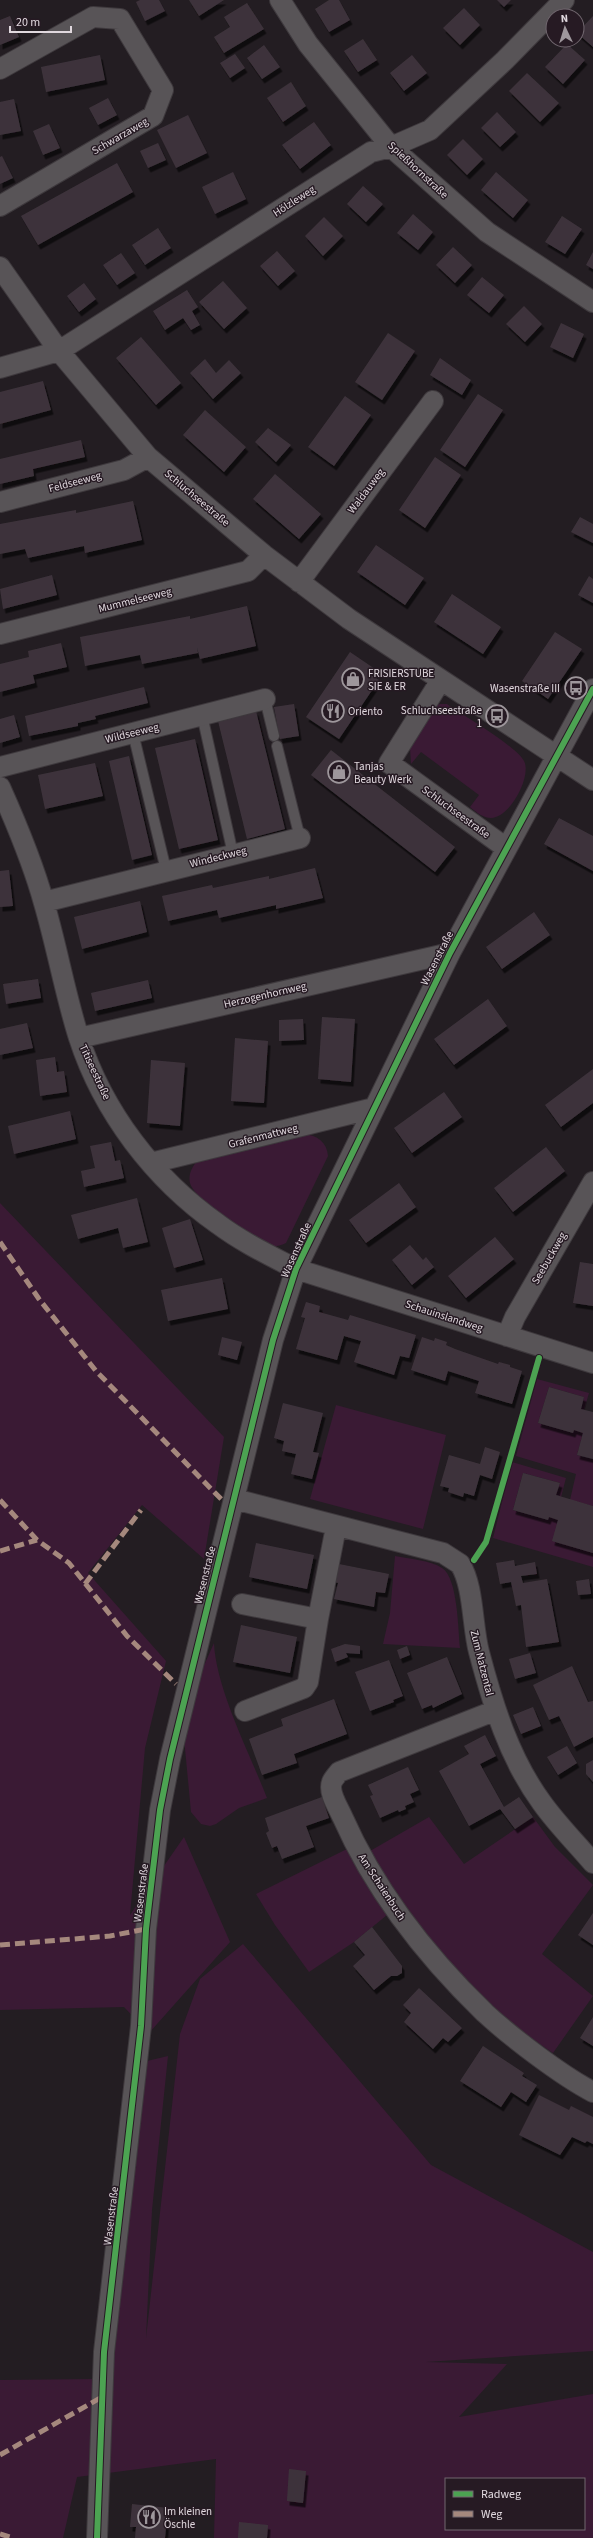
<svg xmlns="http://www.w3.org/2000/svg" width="593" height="2538" viewBox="0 0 593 2538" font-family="'Source Sans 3',sans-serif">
<defs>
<filter id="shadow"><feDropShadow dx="2.5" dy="4.5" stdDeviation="0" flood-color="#0009"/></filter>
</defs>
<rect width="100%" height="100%" fill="#231d22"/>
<!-- green -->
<path fill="#3a1a34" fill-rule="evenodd" d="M440,704H447C464,716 516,746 524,761C532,776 510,818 491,818C483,818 476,812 470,807L479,795L421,752L411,764L410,747L435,706Z
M304,1134C317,1135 327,1142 328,1156L286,1243C280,1246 274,1247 268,1246C252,1242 194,1199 190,1183C188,1175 192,1167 197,1161Z
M0,1203L224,1437L204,1559L142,1505L88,1573L166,1661L145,1748L130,1915L184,1837L230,1942L149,2033L124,2007L0,2010Z
M537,1379L589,1393L584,1410L581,1409L584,1397L549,1387L538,1423L573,1433L574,1430L583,1433L577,1455L593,1459V1506L570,1500L576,1474L516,1456Z
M336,1405L446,1435L423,1529L310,1499Z
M512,1462L566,1478L561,1497L556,1495L560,1483L523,1473L513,1510L548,1520L549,1517L558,1520L593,1553V1567L493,1538Z
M395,1556C409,1559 430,1560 442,1568C458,1578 458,1630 460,1648L383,1644L390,1613Z
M214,1643C216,1689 250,1754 267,1798L239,1808L216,1824L210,1826L201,1824L191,1812L184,1738L202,1670Z
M429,1817L464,1864L533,1817L555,1847L593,1885L542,1954L593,1996L553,2053C478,2004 416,1928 370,1851Z
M347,1849L387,1915L354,1942L309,1972L275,1925L256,1894Z
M243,1944L431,2165L593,2252V2351L426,2362L507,2364L459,2417L593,2394V2538H214L216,2459L77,2477L63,2538H0V2380L95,2379L147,2061L168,2056L152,2210L146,2338L180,2034L200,1979ZM446,2479H584V2529H446Z"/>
<!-- building -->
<path fill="#3d333b" filter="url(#shadow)" d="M140,0H159L165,11L145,21L136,2Z
M189,0H224L199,16Z
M329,0H339L350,20L329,32L315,9Z
M497,0H511L504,7Z
M247,3L264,29L224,53L214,37L230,27L224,17Z
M464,8L480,25L460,45L443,28Z
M10,16L19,37L0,45V20Z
M593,16V47L577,33Z
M363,39L377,60L358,72L344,51Z
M567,44L585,60L563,84L545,67Z
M264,45L280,67L262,79L247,58Z
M235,54L245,68L230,78L220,63Z
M100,55L105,80L46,92L41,67Z
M412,55L427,73L404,91L390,73Z
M527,73L559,103L540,122L509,91Z
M291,82L306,106L283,122L267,98Z
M108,98L117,115L98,125L89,108Z
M14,99L21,131L0,135V102Z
M497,112L516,132L500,147L481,128Z
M188,115L207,153L176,168L157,130Z
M314,122L331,145L300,169L282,145Z
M49,124L60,148L43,155L33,131Z
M463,139L483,159L467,175L447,155Z
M158,143L166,160L148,168L140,151Z
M2,156L13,178L0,184V157Z
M117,163L133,192L38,245L21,216Z
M233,172L246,199L215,214L202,187Z
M496,172L528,200L513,218L481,190Z
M363,186L383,204L366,222L347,204Z
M413,214L433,232L418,250L397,233Z
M562,216L582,229L565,254L545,242Z
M324,217L343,236L323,256L305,236Z
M158,228L171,248L145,265L132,245Z
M453,247L472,265L455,283L436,265Z
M277,251L295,271L278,286L260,266Z
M593,252V269L586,265Z
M121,253L135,273L117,285L103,265Z
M482,277L504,295L489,313L467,295Z
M223,281L247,308L224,329L199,302Z
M84,283L96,299L79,312L67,296Z
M187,290L198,307L192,311L200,325L191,330L183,318L165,330L153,311Z
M524,306L542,324L525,342L506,324Z
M561,323L584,334L573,358L550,347Z
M388,333L415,351L382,400L355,382Z
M141,337L181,383L156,405L116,358Z
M440,358L471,380L462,395L430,375Z
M205,359L216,373L229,360L241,373L213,399L190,373Z
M43,381L51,410L0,424V392Z
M478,394L503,410L465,467L440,450Z
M345,396L371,415L334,466L308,447Z
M205,410L246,447L224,472L183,435Z
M268,428L291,445L276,462L255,442Z
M81,440L85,457L33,469L34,476L0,484V459Z
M435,457L461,475L425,528L399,510Z
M275,474L321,514L299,539L253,499Z
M133,501L142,540L85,553L84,546L28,558L25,549L0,554V524L76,510V513Z
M580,517L593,524V543L571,532Z
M376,545L424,578L405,605L357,572Z
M52,575L57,595L3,609L0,589Z
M589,576L593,579V603L578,595Z
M452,594L501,627L483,654L434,622Z
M247,606L256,646L200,659L197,647L198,653L142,664L140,655L85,666L80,637L190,616V619Z
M555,632L582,649L548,699L522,681Z
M61,643L67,667L33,675L35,683L0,692V664L29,657L28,651Z
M350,652L375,669L371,675L379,680L339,739L306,717Z
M144,687L148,703L95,716L96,719L78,723V726L29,736L25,716Z
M294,704L299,736L280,739L274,707Z
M256,711L285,829L247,839L218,721Z
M14,715L20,737L0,743V719Z
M195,739L218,840L179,849L155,748Z
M331,750L455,847L435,872L311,775Z
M129,756L152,855L132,860L109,761Z
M95,763L103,796L45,809L38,775Z
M559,818L593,836V871L544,844Z
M315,868L323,898L276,909V905L219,918L217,910L168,921L162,896L212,885L213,888L269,876V879Z
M9,870L13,906L0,907V871Z
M140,901L147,932L82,949L74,917Z
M534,912L550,935L502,969L486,947Z
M38,979L41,998L6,1004L3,984Z
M148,980L152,998L95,1011L91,993Z
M488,999L507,1026L454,1065L434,1039Z
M322,1017L355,1019L351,1082L318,1079Z
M303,1019L304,1040L279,1041V1020Z
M27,1023L33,1048L0,1055V1029Z
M235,1038L268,1041L264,1103L231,1101Z
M55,1057L57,1072L64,1071L67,1092L40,1096L36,1060Z
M151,1060L185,1063L180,1126L147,1123Z
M593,1069V1103L561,1127L545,1105Z
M444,1092L462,1117L412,1153L394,1128Z
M70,1111L76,1139L14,1154L8,1126Z
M111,1142L115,1161L120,1160L124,1178L84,1187L81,1171L95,1168L90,1146Z
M546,1147L565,1171L513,1212L494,1188Z
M399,1183L416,1207L366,1243L349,1220Z
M137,1198L148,1242L123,1248L118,1228L78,1239L71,1215Z
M190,1219L203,1260L174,1268L162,1228Z
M495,1237L514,1259L466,1298L448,1276Z
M410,1245L423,1260L426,1257L434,1267L412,1285L392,1260Z
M580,1262L593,1264V1306L573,1303Z
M222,1278L228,1309L168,1321L161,1290Z
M306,1302L320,1306L319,1312L348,1320L350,1315L416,1335L409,1358L400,1356L394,1375L354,1362L361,1341L344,1336L337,1360L296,1349L305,1318L301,1317Z
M222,1337L242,1342L237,1360L218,1355Z
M422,1337L434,1341L435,1338L447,1342L446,1345L455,1349L498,1364L499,1362L510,1365V1367L522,1371L512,1404L475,1393L479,1381L448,1371L445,1381L411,1370Z
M549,1387L584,1397L581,1409L593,1412V1459L577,1455L583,1433L574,1430L573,1433L538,1423Z
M283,1403L323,1413L313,1452L319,1453L312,1479L291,1474L296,1454L282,1451L284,1441L274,1438Z
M485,1447L500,1452L492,1479L480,1475L474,1496L464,1493L463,1497L448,1492L449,1488L440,1486L449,1455L480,1464Z
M523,1473L560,1483L556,1495L593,1506V1553L552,1541L558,1520L549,1517L548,1520L513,1510Z
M256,1543L314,1555L307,1589L249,1577Z
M514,1560L515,1566L535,1562L537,1574L521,1576L523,1583L547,1579L559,1642L526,1647L521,1605L516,1606L511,1582L500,1584L496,1563Z
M334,1563L389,1574L385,1593L376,1592L374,1607L334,1599L338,1583L330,1581Z
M589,1579L591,1594L578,1595L576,1581Z
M241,1625L297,1637L290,1673L233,1662Z
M345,1644L360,1646V1654L346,1653L348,1657L335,1662L331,1649Z
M407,1646L410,1655L400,1659L397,1650Z
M530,1653L536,1673L515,1679L509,1659Z
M447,1657L462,1694L433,1708L432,1705L422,1709L407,1673Z
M389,1660L403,1696L393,1700L394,1702L370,1711L355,1672Z
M572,1666L588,1702L593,1701V1737L574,1747L559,1716L549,1720L533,1685Z
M334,1699L347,1734L294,1754L297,1763L262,1775L249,1739L283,1726L281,1719Z
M533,1707L541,1726L521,1734L513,1715Z
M485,1735L496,1756L480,1764L504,1807L519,1797L533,1817L515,1829L500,1809L469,1826L439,1771L469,1754L464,1746Z
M567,1746L577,1763L558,1775L547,1757Z
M593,1760V1782L586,1774V1764Z
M408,1767L419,1790L410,1794L414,1802L405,1806L406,1809L399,1812L398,1810L380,1818L370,1796L373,1795L368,1785Z
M322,1797L329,1818L306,1826L314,1847L282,1859L277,1846L272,1848L266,1833L269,1831L265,1818Z
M593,1913V1945L578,1935Z
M372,1927L402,1966V1973L397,1976H391L374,1990L353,1966L365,1955L354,1942Z
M419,1988L462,2028L448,2042L443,2038L433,2049L404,2022L411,2013L403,2005Z
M593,2017V2046L580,2038Z
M483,2046L524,2073L522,2076L537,2085L526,2102L511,2092L501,2107L460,2081Z
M539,2095L569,2110L571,2106L593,2117V2144L587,2141L585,2143L572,2137L560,2155L519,2135Z
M289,2469L306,2471L303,2503L287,2501Z
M132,2504L168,2508L165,2538H135L136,2527H130Z
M239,2522L268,2525L267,2538H238Z"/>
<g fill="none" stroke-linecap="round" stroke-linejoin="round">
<!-- service casing -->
<g stroke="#3e393d" stroke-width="12">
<path id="service" d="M265,699L274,736
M202,715L233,854
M133,733L166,870
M277,746L300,838"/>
</g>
<!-- minor casing -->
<g stroke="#3e393d" stroke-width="22">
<path id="minor" d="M280,0L308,44L391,147L487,232L593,302
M0,69L93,17L120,19L163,90L153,116L0,206
M0,267L59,351L148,457L264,555L349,619L593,780
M0,368L59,351L371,152L391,147L430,130L505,60L564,0
M0,502L124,470L148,457
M299,582L433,401
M0,634L248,571L264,555
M441,680L389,763L506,848
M0,767L265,699
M0,787C17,825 33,863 44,903C57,947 65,994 79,1038C103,1112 154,1179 218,1224C242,1242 269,1255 296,1269L593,1363
M44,902L300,838
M79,1038L450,953
M151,1163L374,1108
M507,1336L515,1317L593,1182
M234,1499L443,1553L460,1564C474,1586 472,1626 479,1652C493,1705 509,1758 542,1803C557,1824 576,1843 593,1863
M242,1604L318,1619L336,1527
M245,1711L304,1688L308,1682L318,1619
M494,1711L339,1772C337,1775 333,1779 332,1782C328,1792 338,1807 342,1816C375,1891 427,1957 485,2013C511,2037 562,2076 593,2092
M97,2538L104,2352L141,2026L146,1929L160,1810L170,1759L273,1340L296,1269L314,1232L450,953L593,689"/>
</g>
<!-- service -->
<use href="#service" stroke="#585457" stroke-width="10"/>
<!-- minor -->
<use href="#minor" stroke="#585457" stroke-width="20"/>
<!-- quiet -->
<path stroke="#a5887d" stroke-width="5" stroke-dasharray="10 5" stroke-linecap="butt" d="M0,1242L39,1299L96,1371L223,1501
M0,1500L37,1540L69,1563L127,1636L176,1684
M0,1551L37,1540
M85,1584L141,1510
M0,1945L110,1936L146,1929
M0,2455L102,2397
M0,2534L13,2538"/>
<!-- cycleway casing -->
<g stroke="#261a23" stroke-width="8">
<path id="cycleway" d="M474,1560L486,1542L539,1358
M97,2538L104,2352L141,2026L146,1929L160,1810L170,1759L273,1340L296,1269L314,1232L450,953L593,689"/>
</g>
<!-- cycleway -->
<use href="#cycleway" stroke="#4ca352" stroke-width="6"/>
</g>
<!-- icons -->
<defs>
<g id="shop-ring" transform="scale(1.15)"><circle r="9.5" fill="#261a23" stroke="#9e979c" stroke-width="1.5"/><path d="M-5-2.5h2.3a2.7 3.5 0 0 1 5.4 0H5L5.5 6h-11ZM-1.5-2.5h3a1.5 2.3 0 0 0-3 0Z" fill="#9e979c"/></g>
<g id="bus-ring" transform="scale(1.15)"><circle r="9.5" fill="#261a23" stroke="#9e979c" stroke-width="1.5"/><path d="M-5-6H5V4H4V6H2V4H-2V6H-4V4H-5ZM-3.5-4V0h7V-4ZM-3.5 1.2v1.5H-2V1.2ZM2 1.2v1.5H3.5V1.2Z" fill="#9e979c"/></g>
<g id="restaurant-ring" transform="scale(1.15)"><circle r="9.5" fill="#261a23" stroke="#9e979c" stroke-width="1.5"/><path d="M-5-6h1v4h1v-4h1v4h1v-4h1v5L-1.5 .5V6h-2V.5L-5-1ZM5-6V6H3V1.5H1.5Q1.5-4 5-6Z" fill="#9e979c"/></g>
</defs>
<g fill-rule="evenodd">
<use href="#shop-ring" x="353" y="679"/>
<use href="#bus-ring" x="576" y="688"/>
<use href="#restaurant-ring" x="333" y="711"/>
<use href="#bus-ring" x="497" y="716"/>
<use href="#shop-ring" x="339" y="772"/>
<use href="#restaurant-ring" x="149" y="2517"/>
</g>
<g text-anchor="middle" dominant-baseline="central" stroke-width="3" stroke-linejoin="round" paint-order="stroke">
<!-- street labels -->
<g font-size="11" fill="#e0d8de" stroke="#261a23">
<text transform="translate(120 136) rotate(-30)">Schwarzaweg</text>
<text transform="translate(418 170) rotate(43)">Spießhornstraße</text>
<text transform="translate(294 201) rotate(-33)">Hölzleweg</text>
<text transform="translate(75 482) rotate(-15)">Feldseeweg</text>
<text transform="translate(366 491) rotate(-53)">Waldauweg</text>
<text transform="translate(197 498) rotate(40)">Schluchseestraße</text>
<text transform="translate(135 600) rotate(-14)">Mummelseeweg</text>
<text transform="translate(132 733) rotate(-14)">Wildseeweg</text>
<text transform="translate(456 812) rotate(36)">Schluchseestraße</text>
<text transform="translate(218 857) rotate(-14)">Windeckweg</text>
<text transform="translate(437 958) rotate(-63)">Wasenstraße</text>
<text transform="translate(265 995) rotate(-13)">Herzogenhornweg</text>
<text transform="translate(95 1072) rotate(65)">Titiseestraße</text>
<text transform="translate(263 1136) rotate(-14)">Grafenmattweg</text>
<text transform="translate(296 1250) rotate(-66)">Wasenstraße</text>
<text transform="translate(549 1258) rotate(-60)">Seebuckweg</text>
<text transform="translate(444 1316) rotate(18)">Schauinslandweg</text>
<text transform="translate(205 1575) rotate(-76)">Wasenstraße</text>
<text transform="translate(482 1663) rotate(76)">Zum Natzental</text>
<text transform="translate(382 1887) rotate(57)">Am Schaienbuch</text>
<text transform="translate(141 1893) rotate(-83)">Wasenstraße</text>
<text transform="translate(111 2216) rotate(-83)">Wasenstraße</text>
</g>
<!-- poi labels -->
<g font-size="11" fill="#e0d8de" stroke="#261a23" text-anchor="start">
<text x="368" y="673">FRISIERSTUBE<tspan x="368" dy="13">SIE &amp; ER</tspan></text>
<text x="560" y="688" text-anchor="end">Wasenstraße III</text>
<text x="482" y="710" text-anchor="end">Schluchseestraße<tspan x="482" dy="13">1</tspan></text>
<text x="348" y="711">Oriento</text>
<text x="354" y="766">Tanjas<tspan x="354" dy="13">Beauty Werk</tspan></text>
<text x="164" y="2511">Im kleinen<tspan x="164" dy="13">Öschle</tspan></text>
</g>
</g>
<!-- legend -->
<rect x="445" y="2478" width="140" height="52" fill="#261a23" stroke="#70666e"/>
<rect x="453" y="2491" width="20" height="6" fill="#4ca352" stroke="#70666e"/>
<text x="481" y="2498" font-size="12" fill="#e0d8de">Radweg</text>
<rect x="453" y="2511" width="20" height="6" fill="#a5887d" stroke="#70666e"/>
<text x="481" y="2518" font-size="12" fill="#e0d8de">Weg</text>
<!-- north arrow -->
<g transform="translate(565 28) rotate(356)"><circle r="19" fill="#261a23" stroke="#70666e"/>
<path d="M0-3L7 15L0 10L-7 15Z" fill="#9e979c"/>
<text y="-6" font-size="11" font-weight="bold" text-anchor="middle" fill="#e0d8de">N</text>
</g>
<!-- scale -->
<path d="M10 26v6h61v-6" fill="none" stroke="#e0d8de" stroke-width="2"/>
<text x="16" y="26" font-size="12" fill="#e0d8de" stroke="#261a23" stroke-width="3" paint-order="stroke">20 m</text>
</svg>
